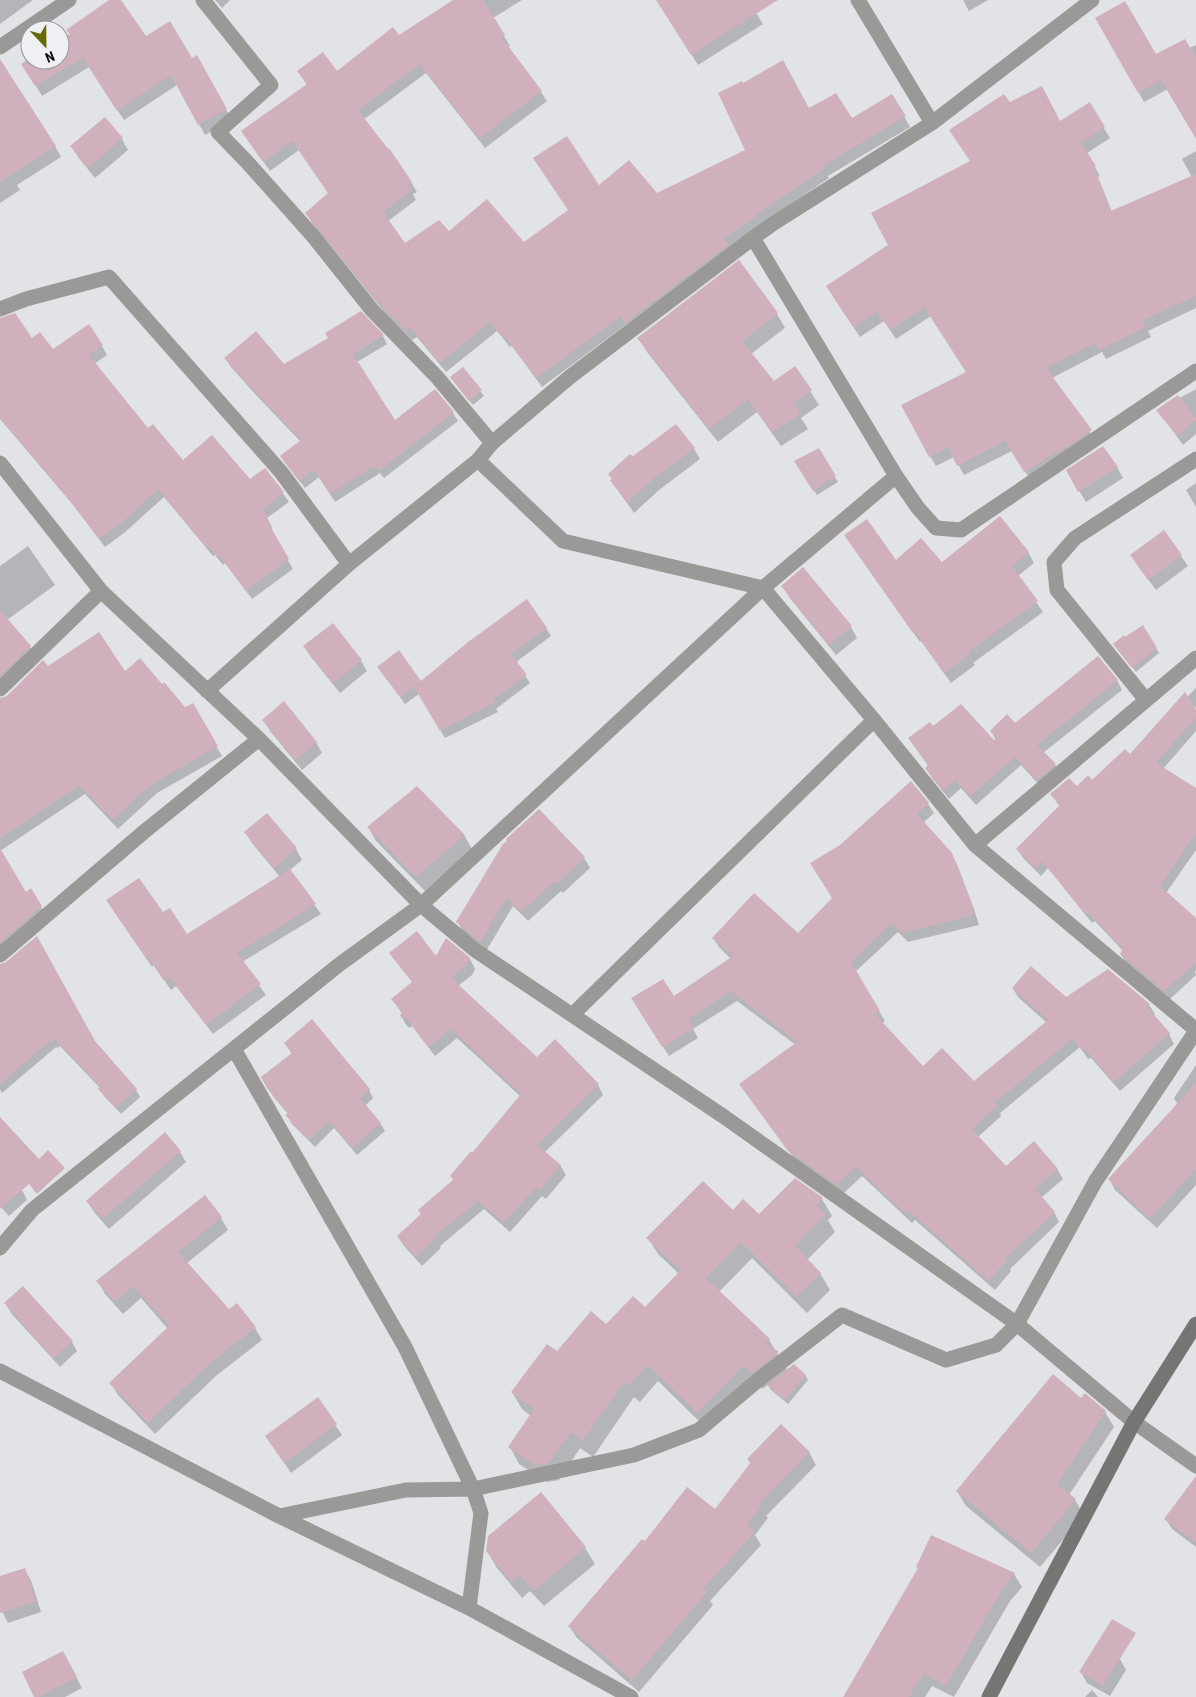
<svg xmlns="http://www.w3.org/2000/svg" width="1196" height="1697" viewBox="0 0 1196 1697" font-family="'Roboto Condensed',sans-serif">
<rect width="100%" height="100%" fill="#e2e3e6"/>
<!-- shadow -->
<path fill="#0003" d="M0,0H33L0,24Z
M111,0H119L146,38L192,60L196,57L232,120L205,135L177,85L124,120L89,67L42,96L23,64L30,60H60V42L71,35Z
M215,0H230L222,8Z
M456,0H522L493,18L510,46L507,47L541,92L547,101L485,148L426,73L363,120L411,182L417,192L413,194L416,200L388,221L405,244L449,233L524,244L569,211L534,159L599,186L656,195L747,150L809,110L851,119L892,95L910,127L828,176L829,178L761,224L542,387L512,346L510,347L497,331L446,372L417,337L412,340L386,314L312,223L307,213L329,194L299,150L270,171L249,141L307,85L298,71L337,73L399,36Z
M669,0H748L763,24L698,65L667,16Z
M963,0H988L969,11Z
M1097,18L1156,56L1189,48L1196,45V137L1168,89L1144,102Z
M0,84L55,146L61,157L17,185L20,190L0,203Z
M1010,104L1060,122L1089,104L1110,138L1087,153L1100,176L1098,177L1112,212L1196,284V308L1148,331L1151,337L1106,359L1102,352L1052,378L1096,441L1031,481L1012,451L964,475L954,457L936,466L930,456L967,373L931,316L896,339L884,321L860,337L833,296L890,246L971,162Z
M105,119L122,139L128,150L95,178L78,157L72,146Z
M1196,151V185L1182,159Z
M739,262L777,314L785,328L751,354L774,383L795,368L819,405L801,418L808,429L781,446L757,412L718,442L647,352L639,338Z
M361,313L383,336L387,344L357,362L395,422L435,391L453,413L458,421L384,478L380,473L335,502L319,477L305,488L286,464L281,457L301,442L256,395L230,366L226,358L284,366L330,339Z
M0,321L53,351L102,346L107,355L94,364L148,430L183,462L250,480L273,479L289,502L267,518L272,527L270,529L293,569L252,599L225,563L223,565L215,555L213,556L164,497L124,533L105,547L74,506L0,419Z
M462,369L484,396L473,405L451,378Z
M1196,389V434L1183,445L1158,410Z
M694,449L700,459L659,490L634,513L612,481L633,458Z
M818,450L838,482L817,495L796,462Z
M1117,467L1123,478L1086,502L1067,471Z
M1196,483V507L1186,490Z
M1164,532L1188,566L1156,590L1138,566Z
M845,535L896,562L942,563L1028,552L1034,563L1018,576L1043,612L973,663L975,665L951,683L921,641L920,642Z
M28,546L55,585L7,620L30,647L36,656L0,691V566Z
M783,586L851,627L857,638L836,655L789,597Z
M1143,627L1159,653L1136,672L1117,649L1124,638Z
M546,628L551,636L516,662L530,683L496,709L498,712L445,738L419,694L405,704L379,667L421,682Z
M305,647L361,661L367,671L340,693L311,657Z
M48,667L125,673L185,709L192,705L222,756L157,793L118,829L85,794L0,851L25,893L31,890L47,917L0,958V699L7,697Z
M1117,680L1122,690L1043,753L1055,765L1060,774L1043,789L1021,765L976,805L961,788L949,799L932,778L927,769L929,767L909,738L932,727L993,742L996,740L991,731L1015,724Z
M1196,688V708L1191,704L1196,713V731L1163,769L1196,790V850L1166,893L1196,919V970L1195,972L1196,975L1170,999L1126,963L1121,954L1123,951L1095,921L1092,923L1048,868L1041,876L1023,858L1018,850L1060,807L1051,794L1077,788L1092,781L1130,755Z
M264,720L316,742L322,753L302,770L270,731Z
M928,804L934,813L923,823L951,854L957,864L975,912L979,925L908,942L898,932L855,972L885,1021L882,1023L923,1068L974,1083L1047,1023L1019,998L1013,989L1066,999L1108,970L1149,1005L1155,1014L1153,1016L1169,1034L1174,1044L1120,1091L1091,1058L1088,1059L1080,1047L1000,1113L1001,1116L978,1137L1006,1167L1057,1169L1063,1179L1041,1198L1054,1212L1059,1222L1010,1269L1011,1271L995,1290L915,1220L912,1223L862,1176L843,1194L796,1161L747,1094L796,1045L737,1001L693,1029L698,1038L669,1056L639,1008L673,997L731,959L719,947L713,938L798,934L834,899L817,873Z
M539,810L584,858L590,868L563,893L561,891L528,921L513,906L486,951L463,932L458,922Z
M368,827L464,835L472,849L425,891L376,841Z
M246,833L296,849L302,860L290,870L321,914L242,962L266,995L213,1034L176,986L171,990L154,965L152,967L113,910L162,914L187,936L280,877L252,843Z
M447,940L470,959L475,969L472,975L458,986L537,1058L598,1085L603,1095L545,1152L560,1165L566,1175L546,1199L542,1196L510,1232L484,1209L440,1246L441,1248L422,1266L404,1246L398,1237L454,1181L451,1176L472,1154L521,1097L457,1038L435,1056L412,1026L410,1028L407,1026L401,1016L402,1014L393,999L413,983L391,954L436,958Z
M0,1026L94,1043L136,1090L140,1097L121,1114L104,1096L100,1088L60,1046L57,1048L56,1047L2,1093L0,1090Z
M285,1043L369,1090L373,1098L365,1106L380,1123L385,1131L357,1155L334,1128L315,1147L292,1124L287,1115L288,1114L273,1096L263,1078L292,1054Z
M1196,1065V1185L1157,1228L1115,1190L1110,1180L1178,1105L1174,1098Z
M180,1152L186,1162L109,1229L94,1212L87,1201Z
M0,1163L22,1190L27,1200L9,1216L0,1206Z
M795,1180L822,1199L832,1216L828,1220L835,1232L807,1260L820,1273L830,1290L807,1313L752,1258L719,1292L769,1340L788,1371L805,1375L808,1380L788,1404L771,1390L768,1385L762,1389L754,1382L707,1429L658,1381L640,1402L634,1397L593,1457L580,1448L559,1480L547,1482L519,1464L510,1447L531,1416L522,1409L512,1392L557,1352L606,1326L645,1309L679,1274L658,1254L648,1238L733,1211L759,1216Z
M205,1197L221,1218L228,1230L187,1263L229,1311L237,1305L255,1328L262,1340L217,1375L155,1434L118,1395L111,1383L168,1329L141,1298L123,1314L105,1294L98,1281Z
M6,1304L72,1342L77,1351L60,1367L11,1313Z
M1085,1395L1105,1412L1114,1427L1069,1495L1075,1500L1084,1515L1040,1567L966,1506L957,1491L1082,1400Z
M317,1399L342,1435L291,1473L266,1436Z
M809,1452L816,1465L766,1516L768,1518L755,1535L761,1545L710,1601L713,1605L639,1692L577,1638L569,1626L715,1511L751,1464L748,1460Z
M1196,1478V1547L1172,1529L1166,1519Z
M540,1493L585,1548L595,1564L544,1606L530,1591L522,1598L497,1568L487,1551Z
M917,1567L1014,1574L1022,1587L1010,1601L954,1697L932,1686L925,1697H845L919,1569Z
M24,1569L31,1580L41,1612L8,1623L0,1607V1578Z
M1120,1659L1126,1670L1110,1696L1087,1683L1081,1672Z
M69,1663L82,1688L65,1697H36Z
M1092,1690L1098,1697H1085Z"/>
<!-- building -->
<path fill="#d1b0bd" d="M109,0H121L146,36L170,21L192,58L197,55L227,109L198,125L171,75L117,111L83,58L35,86L21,64L30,58V60H60V40L70,34L66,30Z
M453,0H483L505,35L502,38L542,91L479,139L420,64L358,110L388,149L389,148L412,182L408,185L412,190L383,212L405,243L439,220L449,231L487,199L524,242L568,210L533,158L567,136L599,185L629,160L657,193L745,150L718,93L742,81L743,83L783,60L809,108L836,93L852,118L892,94L906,116L823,166L825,168L757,214L758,215L723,239L728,245L625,323L620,317L536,378L505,337L503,338L490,322L440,363L410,327L406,331L379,304L305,213L328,193L292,141L263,162L241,131L307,84L297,71L323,52L337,71L393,27L399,35Z
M656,0H778L691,55Z
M1125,1L1156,54L1185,39L1196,58V139L1161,80L1138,93L1095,18Z
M0,59L56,146L0,182Z
M1042,86L1060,121L1090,102L1105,127L1081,143L1096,166L1094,167L1111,211L1196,174V296L1143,320L1146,327L1099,350L1095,343L1046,368L1092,430L1056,454L1055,453L1024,472L1005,441L957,466L948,447L929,457L901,405L966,372L924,307L890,330L877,312L853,327L826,286L888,245L871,213L970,161L949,130L1004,94L1010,102Z
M105,117L123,138L88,168L70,146Z
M739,260L778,313L742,341L774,381L795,366L812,390L793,404L801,414L772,432L748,399L709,429L637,338Z
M361,311L384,335L353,354L395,420L435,389L454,412L379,471L374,466L330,494L314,470L299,481L280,456L301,440L250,387L224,358L256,331L284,364L328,338L325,333Z
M15,313L32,338L40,332L53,349L89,324L103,345L89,355L148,428L153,424L183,460L212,435L250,479L265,468L284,492L262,510L268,517L266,519L289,559L246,591L219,555L217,557L209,547L207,548L158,489L120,524L99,539L67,497L0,418V318Z
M463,367L482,390L469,401L450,377Z
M1178,395L1196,418V420L1177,436L1156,410Z
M676,424L695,448L653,479L627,503L610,480L612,479L608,474L630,454L633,456Z
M1103,446L1118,467L1078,492L1066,470Z
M819,448L836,476L813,491L794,461Z
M1000,516L1029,552L1012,566L1038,601L968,652L970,654L944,673L915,632L913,633L844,535L867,519L896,560L921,538L942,562Z
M1164,530L1182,555L1148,580L1130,555Z
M803,567L852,626L829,645L781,586Z
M527,599L547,628L511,654L527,675L492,700L494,703L440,731L414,687L400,697L377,667L399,650L421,681L468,642Z
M0,610L31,646L0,676Z
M333,623L362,660L333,683L303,646Z
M1143,625L1157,648L1132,668L1113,644L1124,635L1125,637Z
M99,632L125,671L140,658L162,684L164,682L185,707L193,703L218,746L152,784L112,820L79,785L0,838V698L7,696L43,660L48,666Z
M1098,656L1118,680L1037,745L1056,764L1037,780L1015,757L970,796L955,780L943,791L925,768L928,765L908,738L930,722L933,726L961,704L994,740L997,738L990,731L1007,714L1015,723Z
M1185,692L1196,710V717L1156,763L1196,788V833L1160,886L1196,918V962L1164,991L1120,954L1123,949L1089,913L1086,915L1042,861L1035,868L1016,849L1060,805L1050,794L1069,778L1077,786L1088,775L1092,780L1125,749L1130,754Z
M284,701L317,742L295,760L262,720Z
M911,781L929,803L917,814L952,853L971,901L974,915L901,933L892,923L851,962L880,1011L875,1014L923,1066L942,1048L974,1081L1048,1020L1012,988L1031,966L1066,997L1108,969L1150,1004L1147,1007L1170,1033L1114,1082L1085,1049L1082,1051L1073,1038L994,1103L997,1106L972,1129L1006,1166L1034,1141L1058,1169L1035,1189L1055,1212L1005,1259L1006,1261L989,1281L909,1211L906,1214L856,1167L837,1185L788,1151L739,1084L797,1042L731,991L689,1019L694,1028L662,1047L631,998L663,979L674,996L733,956L712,938L754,893L798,933L832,898L810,863L840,845Z
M417,786L465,835L416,877L367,827Z
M539,809L585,857L557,884L554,882L521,912L507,897L480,942L456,922L503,844L507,841L506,839Z
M267,813L297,848L274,868L244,832Z
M0,848L26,892L31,888L42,906L0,943Z
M290,869L316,904L237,953L261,984L206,1025L170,977L164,981L148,957L146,958L106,900L139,878L163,912L170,908L187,934Z
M417,931L436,956L446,938L470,958L466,965L451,978L537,1057L555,1039L599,1084L537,1145L561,1165L540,1190L536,1187L504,1223L478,1201L435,1236L437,1237L416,1257L397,1236L421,1214L418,1210L454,1179L450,1176L471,1151L472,1153L521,1094L451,1029L428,1047L406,1017L404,1019L400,1016L402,1012L391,999L412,982L389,953Z
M37,936L95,1041L137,1089L116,1108L98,1089L100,1087L55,1039L52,1042L51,1040L0,1084V964L6,962Z
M312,1019L370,1089L360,1098L381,1123L352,1148L329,1121L309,1140L285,1115L288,1113L267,1088L261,1077L292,1053L284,1043Z
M1196,1083V1169L1150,1219L1108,1179Z
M0,1117L39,1159L48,1150L65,1168L37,1194L29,1184L0,1209Z
M165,1132L181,1151L102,1219L86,1201Z
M795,1178L823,1198L816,1205L826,1215L795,1246L821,1273L797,1297L741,1242L706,1278L770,1339L766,1343L779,1352L752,1373L743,1366L697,1413L648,1365L629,1386L624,1381L583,1441L571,1432L549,1463L536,1466L508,1447L534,1409L511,1392L547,1344L557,1351L591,1311L606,1324L633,1296L645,1307L681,1270L646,1238L703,1181L733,1210L743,1199L759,1214Z
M205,1195L222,1217L178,1252L229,1309L237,1303L256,1327L210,1363L148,1423L109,1383L169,1326L133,1286L115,1302L96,1281Z
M23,1286L73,1341L53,1358L4,1303Z
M794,1364L806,1375L785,1400L767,1385Z
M1053,1374L1081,1398L1085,1393L1106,1411L1057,1484L1076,1499L1031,1553L956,1491Z
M318,1397L337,1424L284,1463L265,1436Z
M781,1424L810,1452L759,1504L762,1505L747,1525L755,1532L703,1589L707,1592L632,1680L568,1626L642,1539L645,1541L687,1487L715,1509L751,1462L747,1459Z
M1196,1476V1542L1164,1519Z
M541,1492L586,1547L534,1591L520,1575L512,1583L486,1551L488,1536Z
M931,1535L1015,1573L1003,1588L946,1686L924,1673L909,1697H843L918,1568L916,1567Z
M25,1568L36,1601L0,1613V1576Z
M1112,1619L1136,1633L1103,1686L1079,1672Z
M63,1651L77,1677L38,1697H34L22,1672Z"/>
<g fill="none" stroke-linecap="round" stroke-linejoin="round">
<!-- street -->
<path stroke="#9a9998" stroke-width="15" d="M203,0L271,85L218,132L247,162L313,236L372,310L437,377L492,443
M858,0L932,123L1092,0
M0,47L69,0
M753,238L896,476L918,508L936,528L961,530L1196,371
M0,309L26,299L109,277L281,472L349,564
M478,460L563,541L763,588L874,720L975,845L1196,1030
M0,463L101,591L259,739L421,905L475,950L723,1116L1017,1324L1134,1422L1196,1466
M0,689L101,591
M207,691L349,564L478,460L492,443L571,376L753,238L774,223L932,123
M1146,700L1057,590L1054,562L1075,538L1196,459
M975,845L1196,658
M0,955L145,831L259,739
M572,1015L874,720
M234,1049L405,1347L473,1489L481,1513L469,1608
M0,1248L32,1210L340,964L421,905L763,588L896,476
M0,1371L279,1516L469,1608L631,1697
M279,1516L406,1490L473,1489L634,1455L699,1430L757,1381L842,1315L946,1360L996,1345L1017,1324L1095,1182L1196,1031"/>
<!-- secondary -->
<path stroke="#767574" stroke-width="15" d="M989,1697L1134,1422L1196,1324"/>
</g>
<!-- north arrow -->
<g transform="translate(45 45) rotate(158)"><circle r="24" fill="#eff0f3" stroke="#969699"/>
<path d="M0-4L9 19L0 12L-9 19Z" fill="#676906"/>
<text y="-8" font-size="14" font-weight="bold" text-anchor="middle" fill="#101011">N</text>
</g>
</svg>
